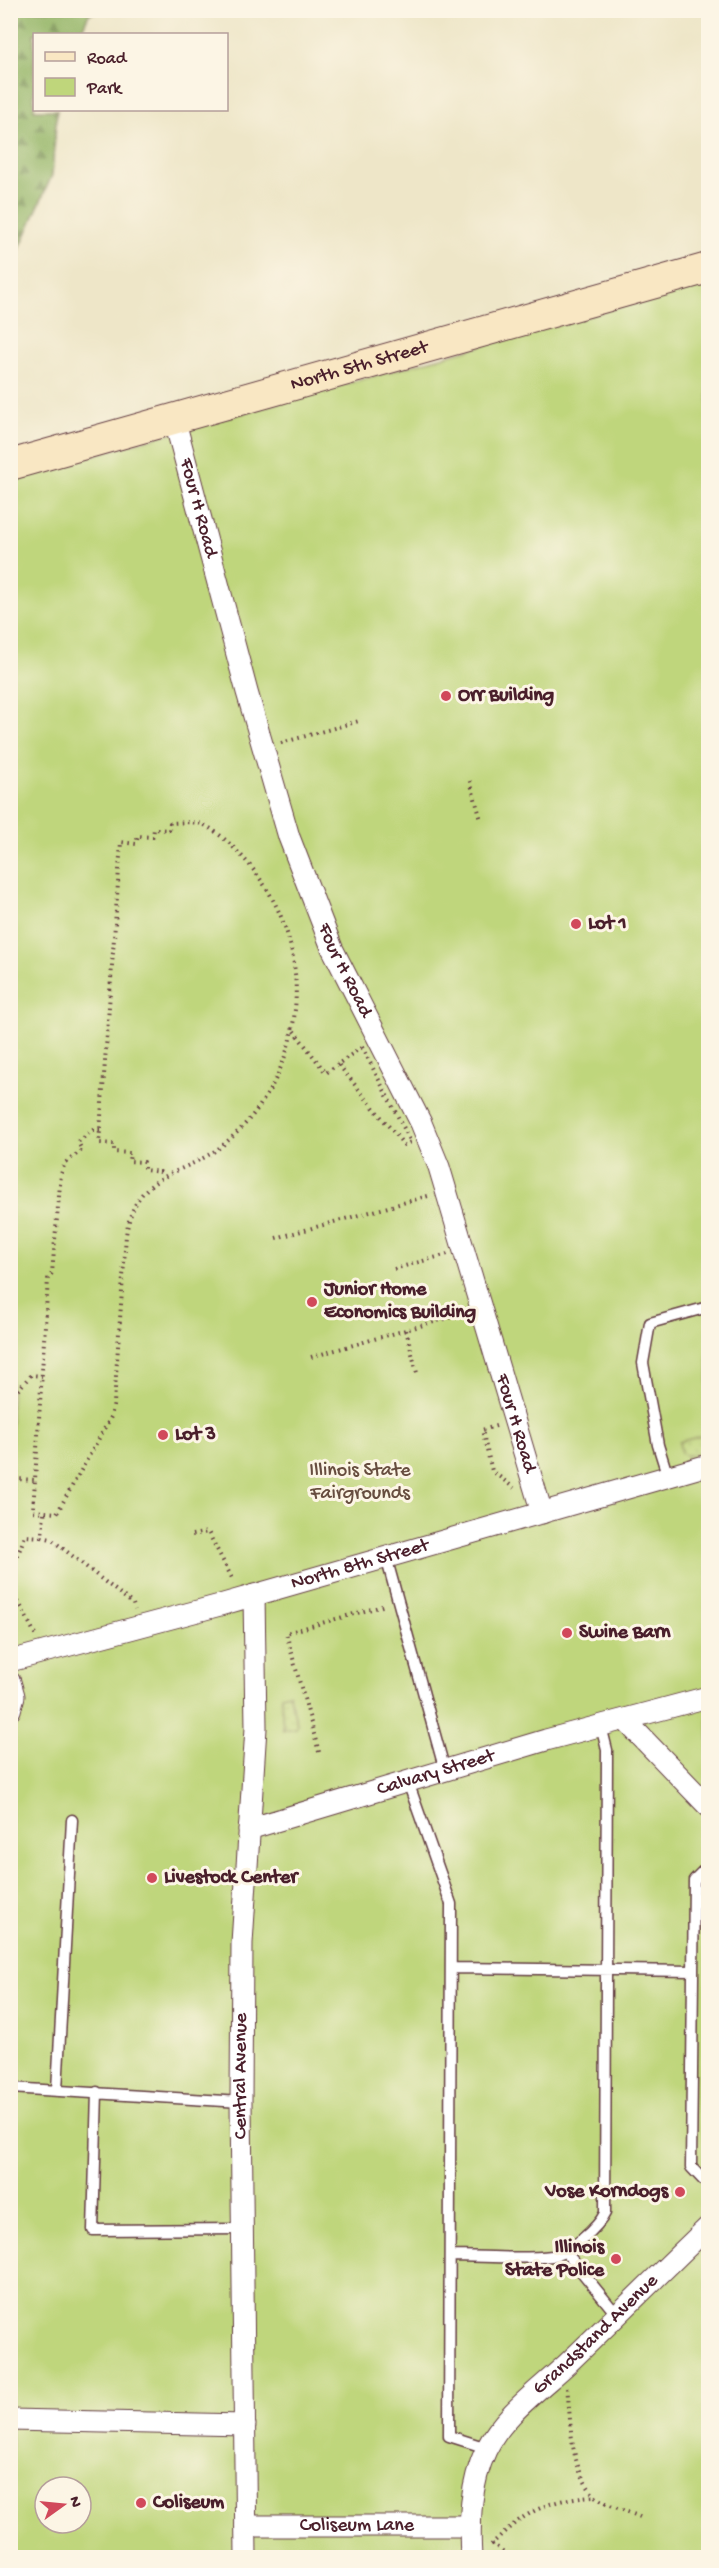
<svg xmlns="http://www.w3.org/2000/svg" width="719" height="2568" viewBox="0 0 719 2568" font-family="'Gochi Hand',sans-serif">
<defs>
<pattern id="forest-firs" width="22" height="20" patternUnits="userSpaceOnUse" patternTransform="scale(1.5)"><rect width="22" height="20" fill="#97b76b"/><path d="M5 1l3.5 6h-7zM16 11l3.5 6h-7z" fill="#7d9458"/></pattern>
<pattern id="garden-dots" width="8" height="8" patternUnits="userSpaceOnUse" patternTransform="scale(1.5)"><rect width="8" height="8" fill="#bfd67b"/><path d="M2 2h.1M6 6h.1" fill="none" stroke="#a6b76a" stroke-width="1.8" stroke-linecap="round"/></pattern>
</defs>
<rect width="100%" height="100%" fill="#fcf5e5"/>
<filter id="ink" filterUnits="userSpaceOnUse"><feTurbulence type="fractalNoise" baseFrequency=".0167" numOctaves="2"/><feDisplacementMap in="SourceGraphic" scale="12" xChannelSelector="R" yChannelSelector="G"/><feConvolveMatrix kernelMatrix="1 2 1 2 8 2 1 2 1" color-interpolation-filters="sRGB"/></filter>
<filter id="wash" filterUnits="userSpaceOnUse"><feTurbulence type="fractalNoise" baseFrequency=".008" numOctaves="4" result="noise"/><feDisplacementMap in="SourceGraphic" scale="24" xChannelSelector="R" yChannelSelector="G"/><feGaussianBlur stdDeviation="1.35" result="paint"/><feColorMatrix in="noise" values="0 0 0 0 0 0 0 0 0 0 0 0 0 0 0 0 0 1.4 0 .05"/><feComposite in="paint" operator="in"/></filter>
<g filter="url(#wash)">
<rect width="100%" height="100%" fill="#eee6c8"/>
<!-- forest -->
<path fill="url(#forest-firs)" stroke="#706b4b" stroke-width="1.5" d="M11,10L98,11L89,14L80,34H34V110H57L52,175L11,268Z"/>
<!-- park -->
<path fill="#bfd67b" stroke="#847a53" stroke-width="1.5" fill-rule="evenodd" d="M708,282V2557H11V478ZM45,2487H81V2523H45Z"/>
<!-- garden -->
<path fill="url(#garden-dots)" stroke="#847a53" stroke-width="1.5" d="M708,1434V1450L687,1456L681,1453L679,1442Z
M289,1693L297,1724L296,1728L283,1730L281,1695Z"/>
</g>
<g filter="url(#ink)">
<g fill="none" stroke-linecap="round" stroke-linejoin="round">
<!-- service casing -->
<g stroke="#633d43" stroke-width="13">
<path id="service" d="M668,1477L658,1445L643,1363L650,1323L708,1307
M386,1557L445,1771
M408,1782L451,1904L449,2436L487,2448
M708,1866L694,1880L691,2167L708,2185
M451,1968L693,1971
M10,2088L241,2102
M57,2090L72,1820
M97,2092L93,2230L242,2229
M564,2250L617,2315
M450,2256C482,2256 520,2260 552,2256C568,2254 598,2228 605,2213L607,1750L601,1726"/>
</g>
<!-- minor casing -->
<g stroke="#633d43" stroke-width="23">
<g id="minor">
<path id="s1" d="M174,418L247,692L289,837L332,948L421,1123L439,1167L542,1513"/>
<path id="s2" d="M10,1661L220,1605L708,1465"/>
<path d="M10,1682L14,1696L10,1710"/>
<path d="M625,1720L708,1806"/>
<path id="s3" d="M249,1829L546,1740L708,1697"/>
<path d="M10,2420L245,2425"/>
<path id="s4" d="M246,2526H470"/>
<path id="s5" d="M246,2558L241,2102L242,1943L256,1728L254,1595"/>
<path id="s6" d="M471,2558C469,2521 470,2484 486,2450C504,2414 539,2390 567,2364C615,2318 661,2272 708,2227"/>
</g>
</g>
<!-- secondary casing -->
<g stroke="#633d43" stroke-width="32">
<g id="secondary">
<path id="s7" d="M10,465L708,268"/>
</g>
</g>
<!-- path -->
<path stroke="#633d43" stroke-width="4" stroke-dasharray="1.5 4.5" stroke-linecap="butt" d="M281,743L359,721
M470,781L481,820
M294,1031L326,1073L338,1064
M362,1047L411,1142L404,1145L338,1064Z
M100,1130H93L78,1142L82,1150L65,1163L61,1174L52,1273L48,1279L33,1511L57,1513L111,1417L114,1403L126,1235C136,1169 180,1179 223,1145C304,1079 320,960 258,876C247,860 220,831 202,824C193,821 179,823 170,823L169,830L154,829L153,837L138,836L136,844L121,842L100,1130L99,1143L114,1144V1152L130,1153L129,1161L144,1162V1170L160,1172L163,1176
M276,1238L428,1196
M394,1269L448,1254
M406,1330L417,1373
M311,1357L462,1314
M10,1399L31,1375L42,1376
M496,1426L482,1430L492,1471L514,1488
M10,1466L17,1479L35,1480
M44,1513L42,1537L51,1539L133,1604L135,1610
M192,1535L208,1532L232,1578
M13,1567L25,1536L42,1537
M10,1585L36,1636
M319,1752L286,1633L386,1605
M567,2388C572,2424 568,2464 594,2495C601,2503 629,2512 640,2517
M513,2558L492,2544C522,2513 551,2498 594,2496"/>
<!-- service -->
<use href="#service" stroke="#fff" stroke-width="10"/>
<!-- minor -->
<use href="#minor" stroke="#fff" stroke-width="21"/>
<!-- secondary -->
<use href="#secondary" stroke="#f9e7c3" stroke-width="30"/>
</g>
</g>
<!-- markers -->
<g fill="#d1495b" stroke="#fcf5e5" stroke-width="2">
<circle cx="446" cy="696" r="6"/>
<circle cx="576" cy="924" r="6"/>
<circle cx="312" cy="1302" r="6"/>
<circle cx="163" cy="1435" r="6"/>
<circle cx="567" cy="1633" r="6"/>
<circle cx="152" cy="1878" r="6"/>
<circle cx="680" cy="2192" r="6"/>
<circle cx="616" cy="2259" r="6"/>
<circle cx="141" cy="2503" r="6"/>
</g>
<g text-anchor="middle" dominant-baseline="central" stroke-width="6" stroke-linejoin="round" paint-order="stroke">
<!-- street labels -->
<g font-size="20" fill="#4a1f2b" stroke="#fcf5e5">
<text stroke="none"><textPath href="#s7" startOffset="363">North 5th Street</textPath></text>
<text stroke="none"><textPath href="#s1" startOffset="93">Four H Road</textPath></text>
<text stroke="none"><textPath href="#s1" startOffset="579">Four H Road</textPath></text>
<text stroke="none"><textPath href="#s1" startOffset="1065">Four H Road</textPath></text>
<text stroke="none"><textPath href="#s2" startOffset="363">North 8th Street</textPath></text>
<text stroke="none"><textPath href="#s3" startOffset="195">Calvary Street</textPath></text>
<text stroke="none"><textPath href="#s5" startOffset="482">Central Avenue</textPath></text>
<text stroke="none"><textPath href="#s6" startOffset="270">Grandstand Avenue</textPath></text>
<text stroke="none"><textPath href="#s4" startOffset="111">Coliseum Lane</textPath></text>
</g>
<!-- poi labels -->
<g font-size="20" font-weight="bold" fill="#4a1f2b" stroke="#fcf5e5" text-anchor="start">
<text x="458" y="696">Orr Building</text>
<text x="588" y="924">Lot 1</text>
<text x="324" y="1290">Junior Home<tspan x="324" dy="23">Economics Building</tspan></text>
<text x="175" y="1435">Lot 3</text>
<text x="579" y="1633">Swine Barn</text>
<text x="164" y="1878">Livestock Center</text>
<text x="668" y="2192" text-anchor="end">Vose Korndogs</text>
<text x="604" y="2248" text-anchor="end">Illinois<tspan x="604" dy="23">State Police</tspan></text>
<text x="153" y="2503">Coliseum</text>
</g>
<!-- park labels -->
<g font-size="20" fill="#674d3f" stroke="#fcf5e5">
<text x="360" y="1471">Illinois State<tspan x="360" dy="23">Fairgrounds</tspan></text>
</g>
</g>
<!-- margin -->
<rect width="719" height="2568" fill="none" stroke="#fcf5e5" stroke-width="36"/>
<!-- legend -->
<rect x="33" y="33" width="195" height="78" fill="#fcf5e5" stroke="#b59f9b" stroke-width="1.5"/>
<rect x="45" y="52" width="30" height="9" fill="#f9e7c3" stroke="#b59f9b" stroke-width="1.5"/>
<text x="87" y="63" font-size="18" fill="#4a1f2b">Road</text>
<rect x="45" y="78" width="30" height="18" fill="#bfd67b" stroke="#b59f9b" stroke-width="1.5"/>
<text x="87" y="93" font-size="18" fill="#4a1f2b">Park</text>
<!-- north arrow -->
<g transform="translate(63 2505) rotate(75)"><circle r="28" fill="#fcf5e5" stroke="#b59f9b" stroke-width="1.5"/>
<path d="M0-4.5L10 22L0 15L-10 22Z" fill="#d1495b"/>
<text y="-9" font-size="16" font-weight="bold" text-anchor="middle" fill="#4a1f2b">N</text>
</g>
</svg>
